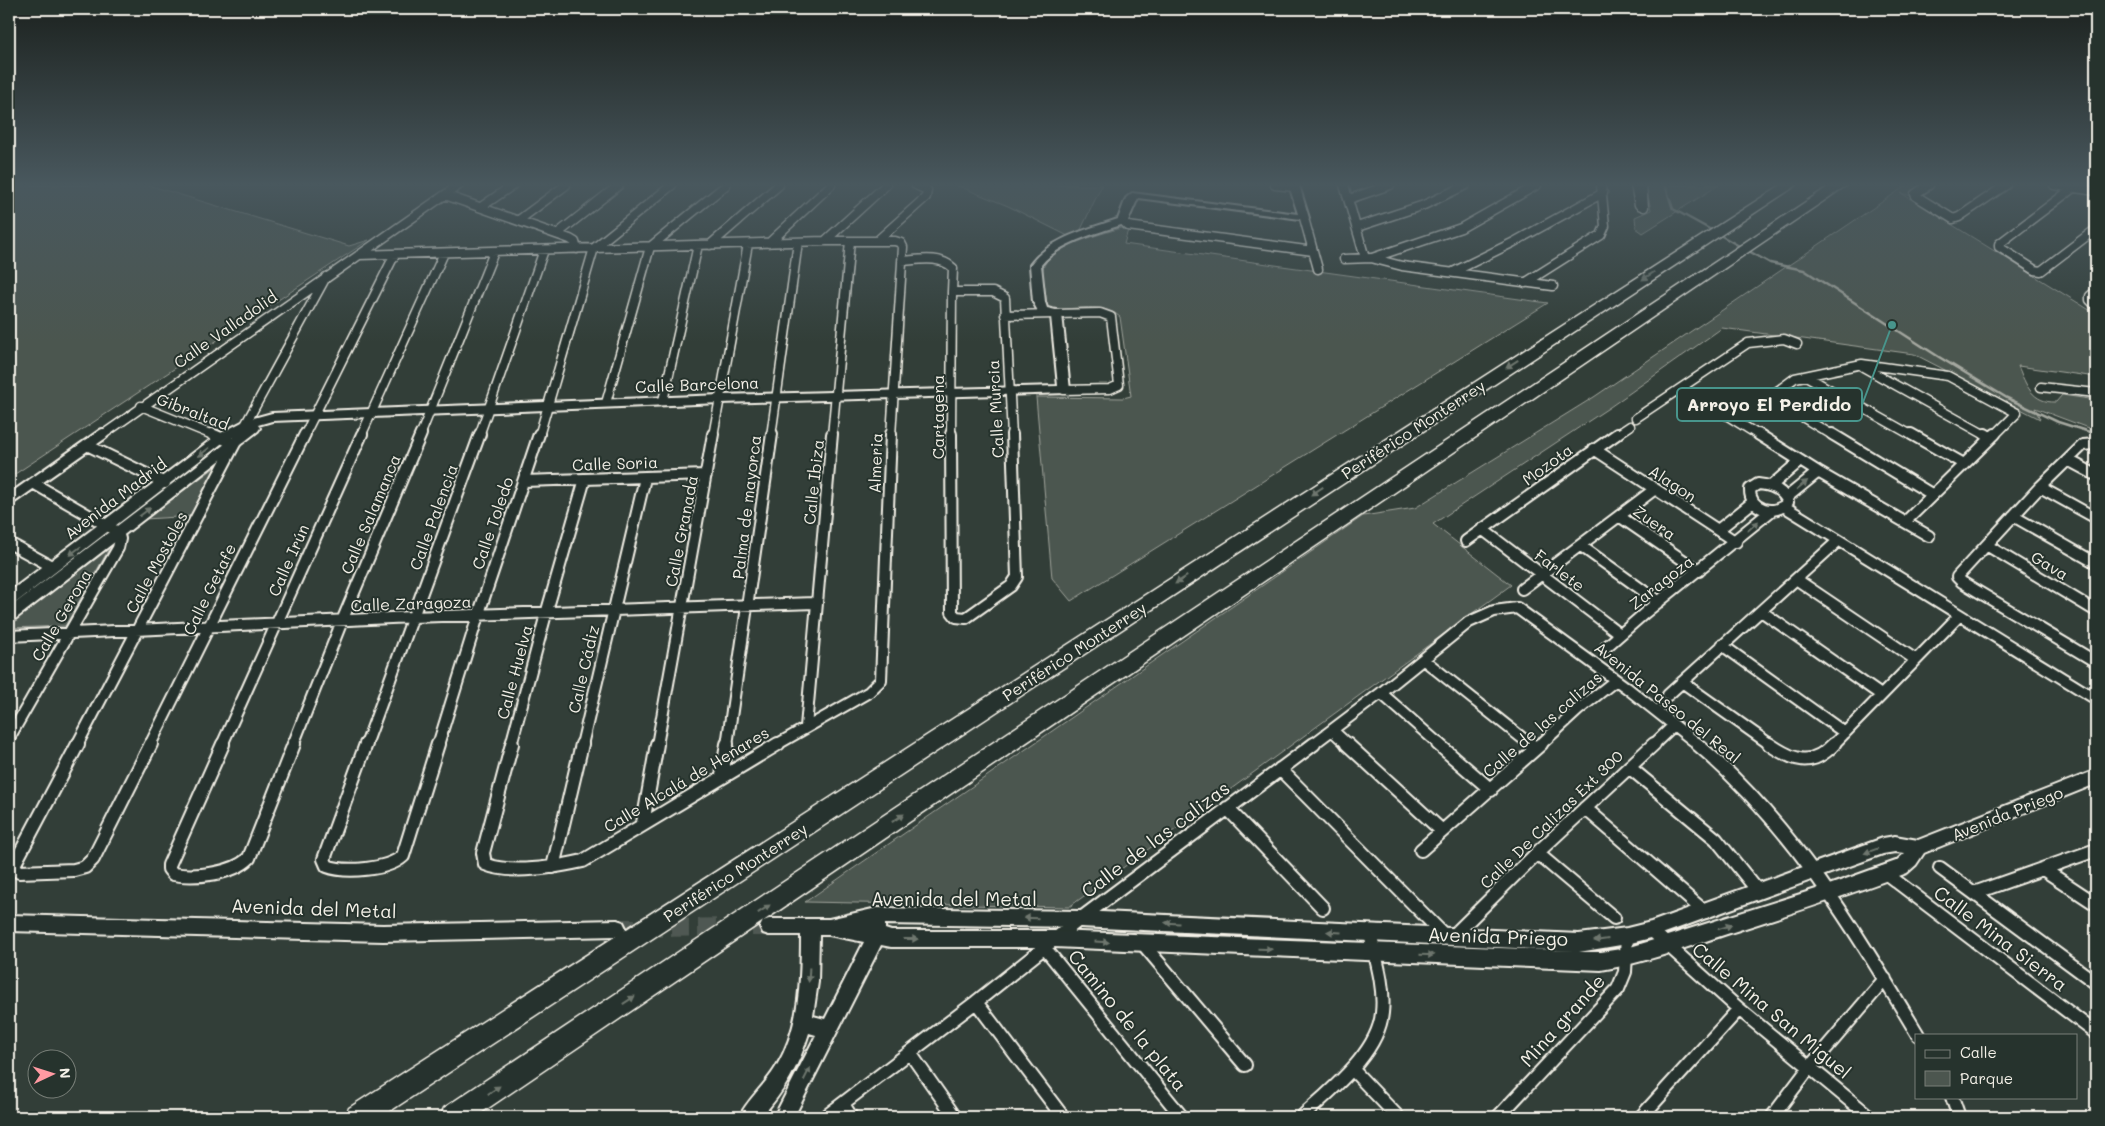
<svg xmlns="http://www.w3.org/2000/svg" width="2105" height="1126" viewBox="0 0 2105 1126" font-family="Mali,sans-serif">
<rect width="100%" height="100%" fill="#323e38"/>
<filter id="ink" filterUnits="userSpaceOnUse"><feTurbulence type="fractalNoise" baseFrequency=".02" numOctaves="2"/><feDisplacementMap in="SourceGraphic" scale="10" xChannelSelector="R" yChannelSelector="G"/><feConvolveMatrix kernelMatrix="1 2 1 2 8 2 1 2 1" color-interpolation-filters="sRGB"/></filter>
<g filter="url(#ink)">
<!-- green -->
<path fill="#4c564f" stroke="#a0a49c" d="M11,185H148L349,246L369,240L9,478V186Z
M956,185H1102L1076,240L1008,206Z
M1646,185H1719L1643,233L1636,228L1635,217L1651,210Z
M1907,185H1920L1911,191V196L1901,193L2096,314V377L2018,366C2026,385 2032,403 2056,402L2062,395L2096,400V431L2035,408L2040,419L1914,354L1722,328L1610,407L1433,524L1511,585L1069,907L805,902L1363,516L1415,508L1594,397Z
M1121,228L1128,230L1124,244L1548,303L1071,601L1052,578L1036,397L1123,398L1131,396L1120,317C1103,302 1075,309 1053,310L1047,305C1046,294 1042,279 1043,269C1047,247 1102,234 1121,228Z
M217,466L194,516L145,519Z
M109,549L65,626L9,628V625Z"/>
<g fill="none" stroke-linecap="round" stroke-linejoin="round">
<!-- stream -->
<path stroke="#a6a9a1" stroke-width="2.5" d="M1665,185L1673,209L1713,231
M1718,234L1741,247
M1747,250L1770,263L1804,270L1939,357L2007,398L2058,422L2096,434"/>
<!-- tertiary-tunnel -->
<path stroke="#4f5952" stroke-width="18" stroke-dasharray="18 9" stroke-linecap="butt" d="M617,928L769,927"/>
<!-- minor-far2 casing -->
<g stroke="#f4f1e8" stroke-width="11">
<path id="minor-far2" d="M1275,185L1295,187
M1344,185L1365,258
M1635,185L1639,205L1644,207L1642,185
M1929,185L1915,194L1916,196L1953,219L1959,217L2006,185
M2054,185L2096,191
M2073,188L1999,244V247L2035,270L2041,271L2096,229
M445,195L570,239L575,242L577,249
M1349,199L1390,185
M481,207L513,185
M1304,218L1318,269
M519,220L566,185
M1123,221L1128,226L1313,251
M1357,227L1424,205L1466,185
M557,234L619,185
M878,240L926,197L927,190L916,185
M825,241L886,185
M769,243L831,185
M710,245L779,185
M359,255L825,241H895L901,243L903,247L891,436
M1372,258L1461,228L1537,185
M1344,259L1371,258L1402,266L1553,286
M902,261C919,260 940,255 953,268L952,292
M1453,272L1514,242L1603,193
M1525,283L1601,235L1605,226L1601,185
M2096,291L2090,296V300L2096,306
M952,292H993L1005,298L1012,436
M1005,315L1100,313L1111,317L1119,385L1110,389L1064,390
M1863,367L1987,436
M1806,376L1913,436
M2041,387L2096,393
M1683,388L1760,436
M1769,397L1834,436
M663,401L698,245
M606,403L650,247L726,185
M141,406L215,436
M1636,418L1748,343L1784,339L1797,344
M1737,421L1795,378L1862,364L1948,376L2017,413L1994,436
M101,436L459,185
M239,436L326,277
M304,436L395,254
M361,436L444,253
M420,436L494,252
M479,436L544,250
M539,436L594,248L672,185
M713,436L748,244
M771,436L798,242
M832,436L850,241
M951,436L952,292
M1615,436L1630,426"/>
</g>
<!-- minor-far1 casing -->
<g stroke="#f4f1e8" stroke-width="14">
<path id="minor-far1" d="M212,434L228,441
M951,434L952,612L956,617L966,618L1011,586L1017,577L1012,434
M1758,434L1818,472L1929,536
M1832,434L1933,495
M1911,434L1964,464
M1985,434L1991,438
M2096,444L2083,445L2040,487L1957,577L1962,582L2096,662
M87,445L165,483
M1594,449L1736,542
M2068,460L2096,475
M524,481L706,475
M1758,484C1771,485 1782,489 1788,502C1775,517 1749,510 1750,489Z
M1771,486L1800,461
M2040,487L2096,518
M1786,498L1818,472
M9,500L103,434
M1785,507L2096,699
M1619,516L1699,571
M2013,516L2096,563
M1905,522L1995,434
M1482,529L1620,634
M1718,530L1753,502
M1466,541L1617,434
M9,543L53,567
M1581,546L1659,602
M1988,546L2096,611
M1796,579L1916,660
M1522,589L1655,489
M1761,611L1881,695
M9,636L412,617L815,603
M1722,645L1845,733
M1606,647L1646,612L1771,511
M1424,660L1531,745
M1682,682L1771,745
M1381,693L1440,745
M1668,695L1838,541
M806,727L832,434
M1332,730L1348,745
M9,738L118,548L120,539L118,532L33,483
M77,745L240,434
M150,745L305,434
M222,745L362,434
M293,745L342,621L421,434
M366,745L480,434
M438,745L478,616L539,434
M511,745L546,614L585,479
M582,745L645,478
M657,745L713,434
M727,745L772,434
M776,745L869,692L881,680L891,434
M1312,745L1381,693L1469,622L1494,611L1517,608L1627,688L1699,745
M1540,745L1578,710L1616,680
M1653,745L1674,725
M1833,745L1959,616"/>
</g>
<!-- minor casing -->
<g stroke="#f4f1e8" stroke-width="16">
<path id="minor" d="M78,744L15,863V867L19,872L74,870L85,867L93,859L151,744
M223,744L169,865V869L173,874C195,878 233,874 249,858L294,744
M366,744L324,859L327,866C345,873 388,870 403,856L438,744
M512,744L483,853L485,864C511,875 556,867 583,861L778,744
M1347,744L1442,831
M1438,744L1491,790
M1530,744L1535,748
M1697,744C1792,824 1855,930 1918,1035
M1769,744C1794,761 1811,768 1834,744
M1629,767L1716,839L1758,891
M1280,769L1445,936
M722,776L727,744
M1227,808L1323,908
M1585,808L1705,912
M643,823L657,744
M1421,850L1541,744
M1537,853L1614,918
M553,867L582,744
M1940,868L2096,983
M2043,869L2096,904
M1884,872L2096,1033
M1974,893L2096,850
M1651,930L1739,1009L1870,1117
M1452,937L1537,853L1654,744
M1143,944L1245,1065
M1044,947L1182,1117
M976,1002L1063,1117
M910,1053L955,1117
M1352,1069L1398,1117
M1952,1097L1959,1117
M843,1104L851,1117
M825,1117L976,1002L1080,919L1314,744
M1302,1117C1330,1090 1378,1054 1382,1013C1385,987 1376,959 1370,934
M1498,1117L1618,989L1625,972L1627,936
M1641,1117L1739,1009
M1772,1117L1809,1068L1885,979"/>
</g>
<!-- tertiary casing -->
<g stroke="#f4f1e8" stroke-width="4">
<path id="tertiary" d="M1289,185H1299L1309,218L1308,220L1138,198L1127,223C1099,233 1060,241 1041,265L1045,302L1047,308L1060,311L1062,314L1070,390L1068,393L721,403L272,421L258,425L260,428L258,431L14,620L9,622V608L234,437L225,441L14,604L9,606V592L217,435L246,420L272,413L721,395L1058,386L1051,316L1039,313L1033,302L1030,265C1049,238 1089,229 1118,219L1126,198L1132,193L1298,214Z
M2096,770V784L1924,853L1916,865L1907,873C1849,895 1789,914 1730,933C1687,947 1645,963 1601,970L1054,947H891L881,945L794,1117H774L816,1035L809,1033C799,1066 784,1092 761,1117H739C747,1100 766,1084 776,1067C800,1028 801,980 801,935H769L763,933L760,927L763,921L769,919H829L877,908L1080,911L1579,934L1627,928L1651,922L1883,838L1895,836L1918,840ZM1895,852L1905,853L1896,861L1829,885L1667,936L1627,948L1601,952H1579L1627,944L1651,938L1883,854ZM885,924L1080,927L1576,951L1054,931H891L885,929ZM819,935H829L864,942L825,1019L813,1016L818,982Z
M9,915L383,925L617,920L623,922L626,928L623,934L617,936L383,941L9,931Z"/>
</g>
<!-- motorway casing -->
<g stroke="#f4f1e8" stroke-width="3">
<path id="motorway" d="M1781,185H1797L381,1117H345L349,1108Z
M1831,185H1847L475,1117H440L444,1108Z"/>
</g>
<!-- minor-far2 -->
<use href="#minor-far2" stroke="#26332d" stroke-width="8"/>
<!-- minor-far1 -->
<use href="#minor-far1" stroke="#26332d" stroke-width="10"/>
<!-- minor -->
<use href="#minor" stroke="#26332d" stroke-width="12"/>
<!-- tertiary -->
<use href="#tertiary" fill="#26332d" fill-rule="evenodd"/>
<!-- motorway -->
<use href="#motorway" fill="#26332d" fill-rule="evenodd"/>
</g>
<!-- one-way arrows -->
<defs><path id="oneway-solid" d="M-6-.8H1V-3.2L6.5 0L1 3.2V.8H-6Z" transform="scale(1.25)"/></defs>
<g fill="#6e766e">
<use href="#oneway-solid" transform="translate(1648 276) rotate(147)"/>
<use href="#oneway-solid" transform="translate(1512 364) rotate(147)"/>
<use href="#oneway-solid" transform="translate(204 452) rotate(142)"/>
<use href="#oneway-solid" transform="translate(1802 485) rotate(-39)"/>
<use href="#oneway-solid" transform="translate(1317 491) rotate(147)"/>
<use href="#oneway-solid" transform="translate(145 512) rotate(-37)"/>
<use href="#oneway-solid" transform="translate(1753 526) rotate(-42)"/>
<use href="#oneway-solid" transform="translate(75 551) rotate(143)"/>
<use href="#oneway-solid" transform="translate(1181 580) rotate(147)"/>
<use href="#oneway-solid" transform="translate(898 818) rotate(-34)"/>
<use href="#oneway-solid" transform="translate(1871 851) rotate(160)"/>
<use href="#oneway-solid" transform="translate(764 909) rotate(-34)"/>
<use href="#oneway-solid" transform="translate(1031 918) rotate(-179)"/>
<use href="#oneway-solid" transform="translate(1172 923) rotate(-177)"/>
<use href="#oneway-solid" transform="translate(1725 927) rotate(-18)"/>
<use href="#oneway-solid" transform="translate(1334 932) rotate(-177)"/>
<use href="#oneway-solid" transform="translate(911 939)"/>
<use href="#oneway-solid" transform="translate(1601 940) rotate(173)"/>
<use href="#oneway-solid" transform="translate(1102 942) rotate(3)"/>
<use href="#oneway-solid" transform="translate(1265 949) rotate(2)"/>
<use href="#oneway-solid" transform="translate(1427 955) rotate(2)"/>
<use href="#oneway-solid" transform="translate(809 975) rotate(93)"/>
<use href="#oneway-solid" transform="translate(629 1000) rotate(-34)"/>
<use href="#oneway-solid" transform="translate(807 1074) rotate(-63)"/>
<use href="#oneway-solid" transform="translate(494 1090) rotate(-34)"/>
</g>
</g>
<!-- sky -->
<linearGradient id="sky" x2="0" y2="1"><stop stop-color="#1c221f"/><stop offset="0.54" stop-color="#49585e"/><stop offset="1" stop-color="#49585e" stop-opacity="0"/></linearGradient>
<rect width="2105" height="342" fill="url(#sky)"/>
<g text-anchor="middle" dominant-baseline="central" stroke-width="4" stroke-linejoin="round" paint-order="stroke">
<!-- street labels -->
<g font-size="16" fill="#f4f1e8" stroke="#26332d">
<text transform="translate(225 329) rotate(-35)">Calle Valladolid</text>
<text transform="translate(697 384) rotate(-2)">Calle Barcelona</text>
<text transform="translate(995 409) rotate(-93)">Calle Murcia</text>
<text transform="translate(193 411) rotate(21)">Gibraltad</text>
<text transform="translate(937 417) rotate(-90)">Cartagena</text>
<text transform="translate(1413 429) rotate(-33)">Periférico Monterrey</text>
<text transform="translate(615 463) rotate(-2)">Calle Soria</text>
<text transform="translate(875 463) rotate(-88)">Almeria</text>
<text transform="translate(1547 464) rotate(-36)">Mozota</text>
<text transform="translate(813 482) rotate(-84)">Calle Ibiza</text>
<text transform="translate(1673 483) rotate(33)">Alagon</text>
<text transform="translate(115 498) rotate(-37)">Avenida Madrid</text>
<text transform="translate(746 507) rotate(-83)">Palma de mayorca</text>
<text transform="translate(370 514) rotate(-67)">Calle Salamanca</text>
<text transform="translate(433 517) rotate(-70)">Calle Palencia</text>
<text transform="translate(1655 522) rotate(35)">Zuera</text>
<text transform="translate(492 523) rotate(-71)">Calle Toledo</text>
<text transform="translate(681 531) rotate(-79)">Calle Granada</text>
<text transform="translate(288 560) rotate(-66)">Calle Irún</text>
<text transform="translate(156 562) rotate(-62)">Calle Mostoles</text>
<text transform="translate(2050 565) rotate(31)">Gava</text>
<text transform="translate(1560 570) rotate(37)">Farlete</text>
<text transform="translate(1661 582) rotate(-38)">Zaragoza</text>
<text transform="translate(209 589) rotate(-64)">Calle Getafe</text>
<text transform="translate(411 603) rotate(-2)">Calle Zaragoza</text>
<text transform="translate(61 615) rotate(-60)">Calle Gerona</text>
<text transform="translate(1074 651) rotate(-33)">Periférico Monterrey</text>
<text transform="translate(583 669) rotate(-77)">Calle Cádiz</text>
<text transform="translate(514 672) rotate(-75)">Calle Huelva</text>
<text transform="translate(1668 702) rotate(39)">Avenida Paseo del Real</text>
<text transform="translate(1542 724) rotate(-41)">Calle de las calizas</text>
<text transform="translate(686 779) rotate(-31)">Calle Alcalá de Henares</text>
<text transform="translate(2007 813) rotate(-22)">Avenida Priego</text>
<text transform="translate(1551 819) rotate(-44)">Calle De Calizas Ext 300</text>
<text transform="translate(735 872) rotate(-33)">Periférico Monterrey</text>
</g>
<!-- near-street labels -->
<g font-size="19" fill="#f4f1e8" stroke="#26332d">
<text transform="translate(1155 839) rotate(-37)">Calle de las calizas</text>
<text x="954" y="898">Avenida del Metal</text>
<text transform="translate(314 908) rotate(2)">Avenida del Metal</text>
<text transform="translate(1498 936) rotate(2)">Avenida Priego</text>
<text transform="translate(2001 938) rotate(37)">Calle Mina Sierra</text>
<text transform="translate(1772 1010) rotate(40)">Calle Mina San Miguel</text>
<text transform="translate(1128 1020) rotate(51)">Camino de la plata</text>
<text transform="translate(1562 1020) rotate(-48)">Mina grande</text>
</g>
</g>
<!-- callouts -->
<path fill="none" stroke="#48958c" stroke-width="2" d="M1892 325L1862 405"/>
<circle fill="#48958c" stroke="#26332d" stroke-width="2" cx="1892" cy="325" r="5"/>
<rect fill="#26332d" stroke="#48958c" stroke-width="2" x="1677" y="388" width="185" height="33" rx="5"/>
<g font-size="18" text-anchor="middle" font-weight="bold" fill="#f4f1e8">
<text x="1769" y="411">Arroyo El Perdido</text>
</g>
<!-- margin -->
<rect width="2105" height="1126" fill="none" stroke="#26332d" stroke-width="30"/>
<rect x="15" y="15" width="2075" height="1096" fill="none" stroke="#f4f1e8" stroke-width="2" filter="url(#ink)"/>
<!-- legend -->
<rect x="1915" y="1034" width="162" height="65" fill="#26332d" stroke="#787f78"/>
<rect x="1925" y="1050" width="25" height="8" fill="#26332d" stroke="#787f78"/>
<text x="1960" y="1058" font-size="15" fill="#f4f1e8">Calle</text>
<rect x="1925" y="1071" width="25" height="15" fill="#4c564f" stroke="#787f78"/>
<text x="1960" y="1084" font-size="15" fill="#f4f1e8">Parque</text>
<!-- north arrow -->
<g transform="translate(52 1074) rotate(86)"><circle r="24" fill="#26332d" stroke="#787f78"/>
<path d="M0-4L9 19L0 12L-9 19Z" fill="#ff9aa2"/>
<text y="-8" font-size="14" font-weight="bold" text-anchor="middle" fill="#f4f1e8">N</text>
</g>
</svg>
